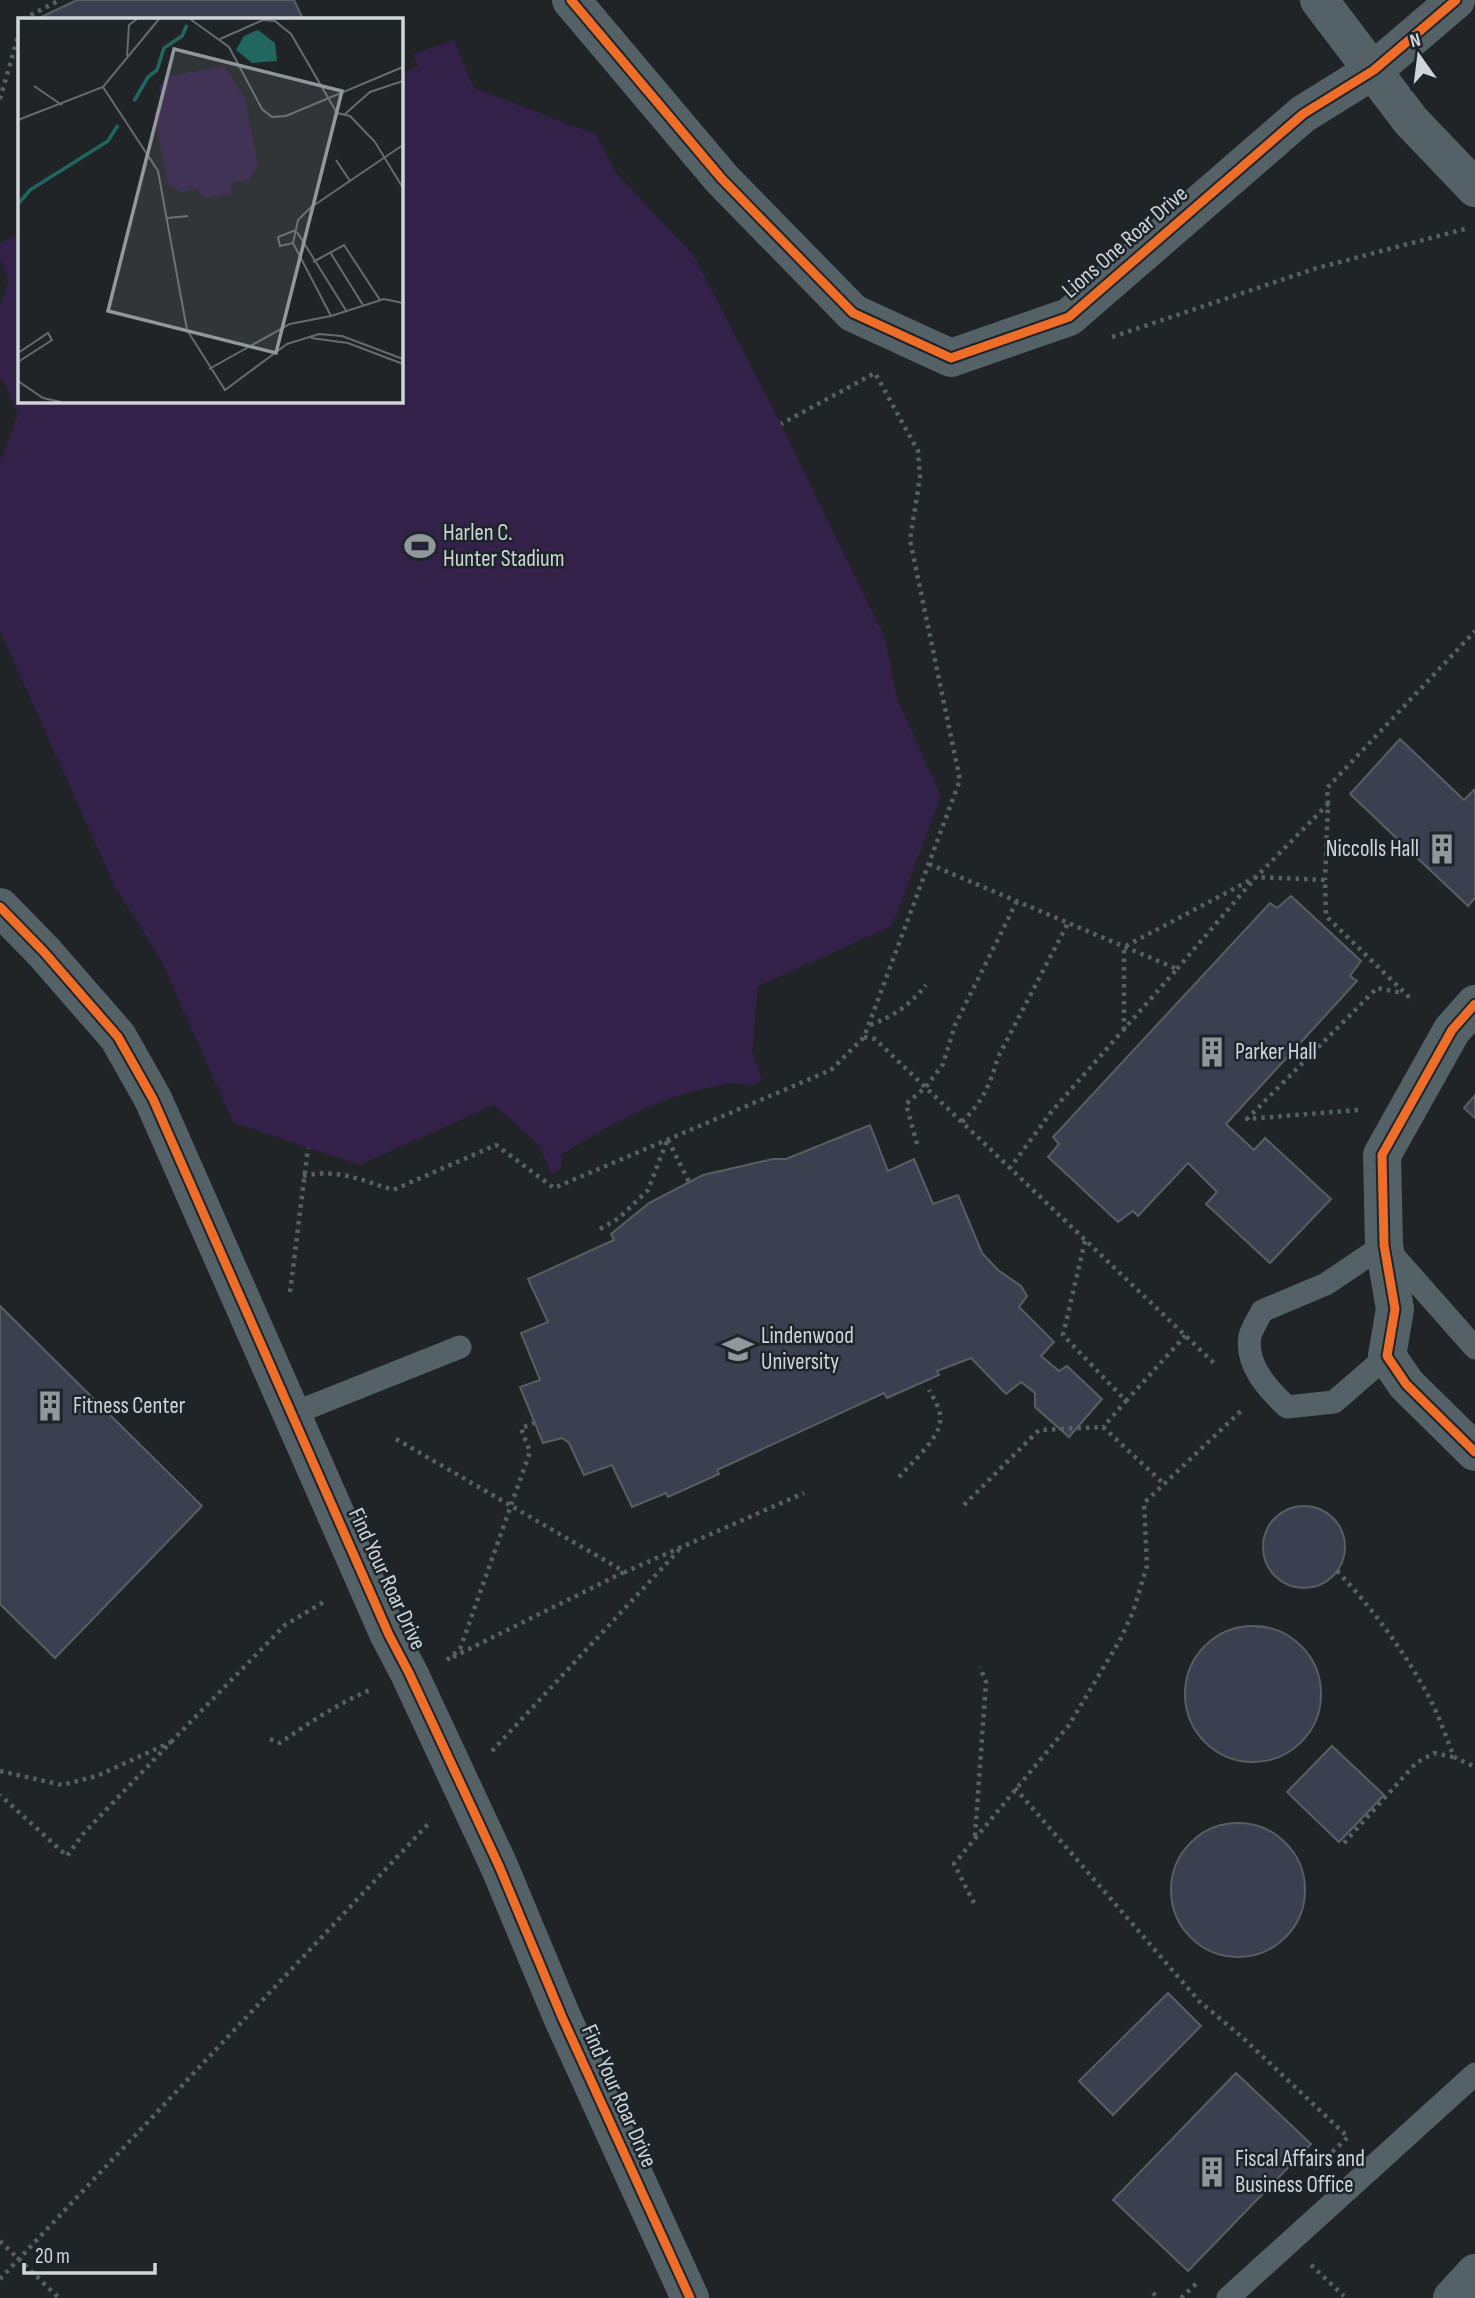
<svg xmlns="http://www.w3.org/2000/svg" width="1475" height="2298" viewBox="0 0 1475 2298" font-family="'Sofia Sans Condensed',sans-serif">
<rect width="100%" height="100%" fill="#202427"/>
<!-- green -->
<path fill="#33214a" d="M454,40L474,88L589,132L594,131L617,174L694,256L781,424L885,638L897,698L941,796L892,926L758,986L752,1051L762,1080L749,1086C736,1081 726,1084 712,1087C657,1098 609,1125 561,1155L562,1168L551,1173L539,1145L494,1105L359,1165L233,1122L160,958L115,887L0,631V461L18,415L2,378L0,379V306L9,280L0,260V243L19,235V401H401V75L418,66L413,54Z"/>
<!-- building -->
<path fill="#3c3f4f" stroke="#5b5e61" stroke-width="2" d="M77,0H294L303,19H37Z
M1400,739L1464,800L1475,789V898L1468,906L1350,794Z
M1291,896L1361,961L1350,976L1357,981L1226,1124L1254,1150L1265,1138L1331,1199L1270,1263L1206,1204L1217,1192L1188,1163L1138,1216L1133,1211L1118,1222L1048,1157L1059,1144L1053,1137L1270,903L1277,908Z
M1475,1095V1118L1464,1108Z
M870,1125L888,1171L914,1159L933,1204L958,1195L982,1253L998,1270L1021,1286L1027,1296L1019,1307L1054,1342L1041,1356L1059,1371L1067,1366L1102,1399L1069,1437L1035,1407V1393L1021,1382L1006,1394L971,1358L937,1371L939,1375L887,1398L884,1393L717,1470L719,1474L668,1497L666,1493L632,1507L612,1465L584,1475L569,1443L562,1438L543,1443L520,1387L540,1380L521,1333L548,1322L528,1279L614,1240L611,1234L649,1203L703,1175L773,1159H786Z
M0,1306L202,1506L55,1658L0,1604Z
M1263 1547a41 41 0 1 1 82 0a41 41 0 1 1-82 0Z
M1185 1694a68 68 0 1 1 136 0a68 68 0 1 1-136 0Z
M1332,1746L1384,1795L1339,1842L1287,1792Z
M1171 1890a67 67 0 1 1 134 0a67 67 0 1 1-134 0Z
M1168,1993L1201,2026L1113,2115L1079,2081Z
M1236,2073L1311,2144L1188,2271L1113,2200Z"/>
<g fill="none" stroke-linecap="round" stroke-linejoin="round">
<!-- path -->
<path stroke="#566164" stroke-width="4.5" stroke-dasharray="3.5 5" stroke-linecap="butt" d="M23,19L60,0
M0,99L19,33
M1112,337L1317,268L1465,229
M1328,804L1327,788L1475,631
M929,864L1177,969L1052,1111L1010,1168
M1177,969L1256,877L1328,804L1325,880
M870,1025C894,1016 910,1005 926,985
M1124,1030V947L1256,877L1325,880L1326,916L1413,1001
M864,1037L875,1039L1215,1364
M1358,1110L1247,1119L1377,988L1402,993
M962,1122C983,1101 990,1085 998,1057L1068,923
M668,1140L689,1182
M917,1144L906,1104L926,1087L943,1064L955,1025L1017,901
M303,1176C335,1168 362,1180 393,1190L496,1145L554,1188L831,1070L864,1037L960,780L910,540L920,477L918,451L875,373L781,424
M600,1229L619,1218L648,1190L667,1141
M1085,1241L1063,1335L1126,1401L1103,1427
M290,1292L308,1148
M1126,1401L1186,1335
M396,1439L625,1572L804,1493
M899,1477C910,1465 939,1438 940,1422C942,1411 934,1399 929,1390
M964,1505L1039,1430L1103,1427L1164,1484
M1337,1571C1373,1609 1404,1651 1429,1697C1439,1716 1446,1737 1454,1757L1475,1767
M453,1657L624,1572
M447,1660L460,1649L530,1452L521,1428L534,1423
M270,1739L280,1743C310,1722 339,1703 372,1689
M171,1742L285,1625L327,1600
M492,1751L679,1550
M0,1771L62,1785L97,1776L171,1742L83,1834L67,1856L0,1795
M1015,1788L1199,2001L1242,2037L1348,2137L1315,2168
M975,1836L986,1682L980,1667
M1344,1843L1416,1763L1434,1753L1453,1757
M974,1903L954,1864L1069,1725L1120,1640L1133,1612L1147,1566L1144,1503L1243,1409
M0,2241L59,2298
M1311,2265L1344,2296
M0,2279L431,1821
M1153,2293L1158,2298
M1181,2298L1196,2284"/>
<!-- lane -->
<path stroke="#546267" stroke-width="23" d="M1387,1356L1334,1402L1287,1407C1268,1389 1245,1365 1250,1336C1252,1328 1259,1318 1262,1311L1326,1284L1384,1245L1475,1348
M292,1414L460,1347
M1228,2298L1475,2074"/>
<!-- street -->
<path stroke="#546267" stroke-width="38" d="M571,0L722,179L853,313L951,358L1069,317L1303,114L1374,70L1456,0
M1319,0L1411,121L1475,188
M0,907L44,952L118,1037L153,1099L389,1635L409,1673L499,1866L562,2017L690,2298
M1475,1004L1452,1030L1382,1155L1384,1245L1395,1309L1387,1356L1406,1384L1475,1452
M1452,2298L1475,2273"/>
<!-- cycleway casing -->
<g stroke="#1d242a" stroke-width="13">
<path id="cycleway" d="M571,0L722,179L853,313L951,358L1069,317L1303,114L1374,70L1456,0
M0,907L44,952L118,1037L153,1099L389,1635L409,1673L499,1866L562,2017L690,2298
M1475,1004L1452,1030L1382,1155L1384,1245L1395,1309L1387,1356L1406,1384L1475,1452"/>
</g>
<!-- cycleway -->
<use href="#cycleway" stroke="#ee6e29" stroke-width="9"/>
</g>
<!-- icons -->
<defs>
<g id="stadium-bare" transform="scale(2.415)"><path d="M0-5a6.5 5 0 1 0 0 10a6.5 5 0 1 0 0-10ZM-3.5-1.8h7v3.6h-7Z" fill="#92979b" stroke="#1d242a" stroke-width="2.5" paint-order="stroke"/></g>
<g id="building-bare" transform="scale(2.415)"><path d="M-4-6H4V6H1V3H-1V6H-4ZM-2.5-4.3h1.7v1.8h-1.7ZM.8-4.3h1.7v1.8H.8ZM-2.5-1h1.7V.8h-1.7ZM.8-1h1.7V.8H.8Z" fill="#92979b" stroke="#1d242a" stroke-width="2.5" paint-order="stroke"/></g>
<g id="university-bare" transform="scale(2.415)"><path d="M0-5L7-2L0 1L-7-2ZM-4 1L0 2.5L4 1V4Q0 6-4 4Z" fill="#92979b" stroke="#1d242a" stroke-width="2.5" paint-order="stroke"/></g>
</defs>
<g fill-rule="evenodd">
<use href="#stadium-bare" x="420" y="546"/>
<use href="#building-bare" x="1442" y="849"/>
<use href="#building-bare" x="1212" y="1052"/>
<use href="#university-bare" x="738" y="1349"/>
<use href="#building-bare" x="50" y="1406"/>
<use href="#building-bare" x="1212" y="2172"/>
</g>
<g text-anchor="middle" dominant-baseline="central" stroke-width="5" stroke-linejoin="round" paint-order="stroke">
<!-- street labels -->
<g font-size="23" fill="#d0d5d9" stroke="#1d242a">
<text transform="translate(1125 242) rotate(-41)">Lions One Roar Drive</text>
<text transform="translate(387 1579) rotate(65)">Find Your Roar Drive</text>
<text transform="translate(619 2096) rotate(66)">Find Your Roar Drive</text>
</g>
<!-- poi labels -->
<g font-size="23" fill="#d0d5d9" stroke="#1d242a" text-anchor="start">
<text x="443" y="533">Harlen C.<tspan x="443" dy="26">Hunter Stadium</tspan></text>
<text x="1419" y="849" text-anchor="end">Niccolls Hall</text>
<text x="1235" y="1052">Parker Hall</text>
<text x="761" y="1336">Lindenwood<tspan x="761" dy="26">University</tspan></text>
<text x="73" y="1406">Fitness Center</text>
<text x="1235" y="2159">Fiscal Affairs and<tspan x="1235" dy="26">Business Office</tspan></text>
</g>
</g>
<!-- overview -->
<g transform="translate(18 18)">
<rect width="385" height="385" fill="#202427"/>
<path d="M206,48L227,80L240,148L231,162L214,165L212,176L185,180L180,171L163,174L150,166L136,96L146,79L140,70L148,59Z" fill="#33214a"/>
<path d="M240,12L257,25L259,43L234,45L218,32L226,18Z" fill="#216760"/>
<path fill="none" stroke="#216760" stroke-width="3.5" d="M116,83L130,59L139,52L146,30L164,18L169,7M0,186L12,172L90,123L100,107"/>
<path fill="none" stroke="#666b6e" stroke-width="2" d="M172,1L211,29L244,91L254,99L268,98L385,49M202,21L245,2L257,3L273,16L319,95L332,98L357,124L385,170M109,38L111,7L119,1M16,68L44,87M85,69L140,153L169,312L207,372L269,326L301,316L324,318L385,341M327,96L352,74L385,63M0,102L85,69L141,1M385,127L292,190L280,202L275,225L313,298L366,281L385,285M318,142L332,163M149,200L170,198M279,214L329,294M275,225L262,228L260,219L278,212M312,234L345,287M295,244L326,227L362,282M293,320L330,325L385,346M0,335L30,315L34,322L0,344M191,351L272,306L313,298M0,363L25,380L43,384"/>
<path fill="#92979b" fill-opacity="0.15" stroke="#92979b" stroke-width="3.5" d="M156,31L324,73L258,335L90,293Z"/>
<rect width="385" height="385" fill="none" stroke="#d0d5d9" stroke-width="3.5"/>
</g>
<!-- north arrow -->
<g transform="translate(1419 56) rotate(346)" stroke="#1d242a" stroke-width="5" paint-order="stroke">
<path d="M0-5L12 26L0 18L-12 26Z" fill="#d0d5d9"/>
<text y="-10" font-size="19" font-weight="bold" text-anchor="middle" fill="#d0d5d9">N</text>
</g>
<!-- scale -->
<path d="M24 2263v10h131v-10" fill="none" stroke="#d0d5d9" stroke-width="3.5"/>
<text x="35" y="2263" font-size="21" fill="#d0d5d9" stroke="#1d242a" stroke-width="5" paint-order="stroke">20 m</text>
</svg>
